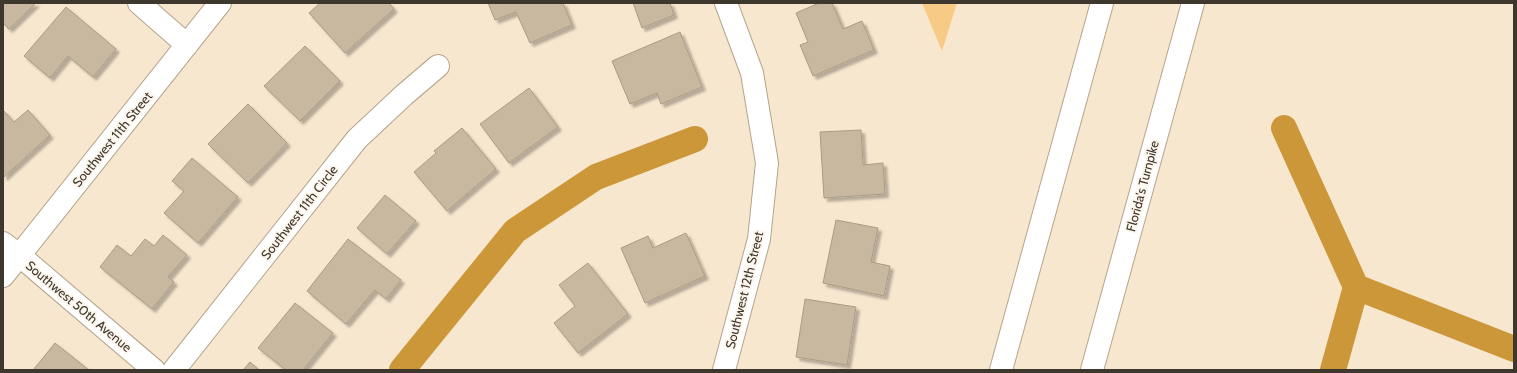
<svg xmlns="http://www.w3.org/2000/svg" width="1517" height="373" viewBox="0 0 1517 373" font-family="Cabin,sans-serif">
<defs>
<filter id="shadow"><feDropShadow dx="3.5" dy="3.5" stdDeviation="1" flood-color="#0004"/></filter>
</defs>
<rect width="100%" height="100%" fill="#f8e7cf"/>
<!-- green -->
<path fill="#f7ca85" d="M922,3H957L942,51Z"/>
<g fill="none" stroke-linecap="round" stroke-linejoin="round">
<!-- canal -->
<path stroke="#cc9739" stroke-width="26" d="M1284,128L1356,287L1514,349
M402,370L515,231L596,177L695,139
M1333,370L1356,287"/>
</g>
<!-- building -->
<path fill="#c8b8a0" stroke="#ab9b84" filter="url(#shadow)" d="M3,3H36L9,29L3,23Z
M320,3H389L394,9L345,53L309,13Z
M488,3H563L572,25L530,43L516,12L495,20Z
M633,3H670L674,15L642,28Z
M819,3H832L843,29L862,21L874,50L813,76L800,45L808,42L796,13Z
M66,7L116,49L93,77L68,56L50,78L24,56Z
M680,32L702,87L661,104L657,93L630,104L612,61Z
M305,46L340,81L300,121L264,86Z
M529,88L558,127L509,163L480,124Z
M248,104L287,143L248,183L208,144Z
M3,110L14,122L28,110L50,135L4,177L3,175Z
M462,128L496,169L447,211L414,172L436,153L434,151Z
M861,130L863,165L883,163L885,194L824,198L820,132Z
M192,158L238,197L198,243L164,213L184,191L172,181Z
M385,195L416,221L387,254L357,228Z
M836,220L878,228L871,262L890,266L884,296L823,283Z
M686,233L705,276L645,303L621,248L648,236L653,248Z
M163,235L187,255L168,277L174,282L152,309L100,267L117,245L131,256L145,239L154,246Z
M348,239L401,280L386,299L375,290L346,324L307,291Z
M588,263L628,314L578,353L554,323L575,306L559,285Z
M805,299L856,307L847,365L796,357Z
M295,303L333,333L303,370H286L258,348Z
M55,343L89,370H33Z
M250,362L259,370H243Z"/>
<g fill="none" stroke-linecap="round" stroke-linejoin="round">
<!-- street casing -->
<g stroke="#b4a48c" stroke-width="24">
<path id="street" d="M139,3L187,45
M3,243L19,255L154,370
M3,276L220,3
M174,370L357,139L404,95L438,66
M724,370L759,239L767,163L752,73L726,3"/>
</g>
<!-- highway casing -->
<g stroke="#b4a48c" stroke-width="24">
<path id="highway" d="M1001,370L1102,3
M1092,370L1193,3"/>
</g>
<!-- street -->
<use href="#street" stroke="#fff" stroke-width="22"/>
<!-- highway -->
<use href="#highway" stroke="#fff" stroke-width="22"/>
</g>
<g text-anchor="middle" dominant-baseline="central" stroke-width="4" stroke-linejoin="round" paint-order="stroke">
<!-- street labels -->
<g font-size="13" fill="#3e372e" stroke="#fdf6ec">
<text transform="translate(112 139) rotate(-51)">Southwest 11th Street</text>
<text transform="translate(1142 186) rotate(-75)">Florida's Turnpike</text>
<text transform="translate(299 212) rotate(-52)">Southwest 11th Circle</text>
<text transform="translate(744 290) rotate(-76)">Southwest 12th Street</text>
<text transform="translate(79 306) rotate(40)">Southwest 50th Avenue</text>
</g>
</g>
<!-- border -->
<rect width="1517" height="373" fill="none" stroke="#3e372e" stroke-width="8"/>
</svg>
